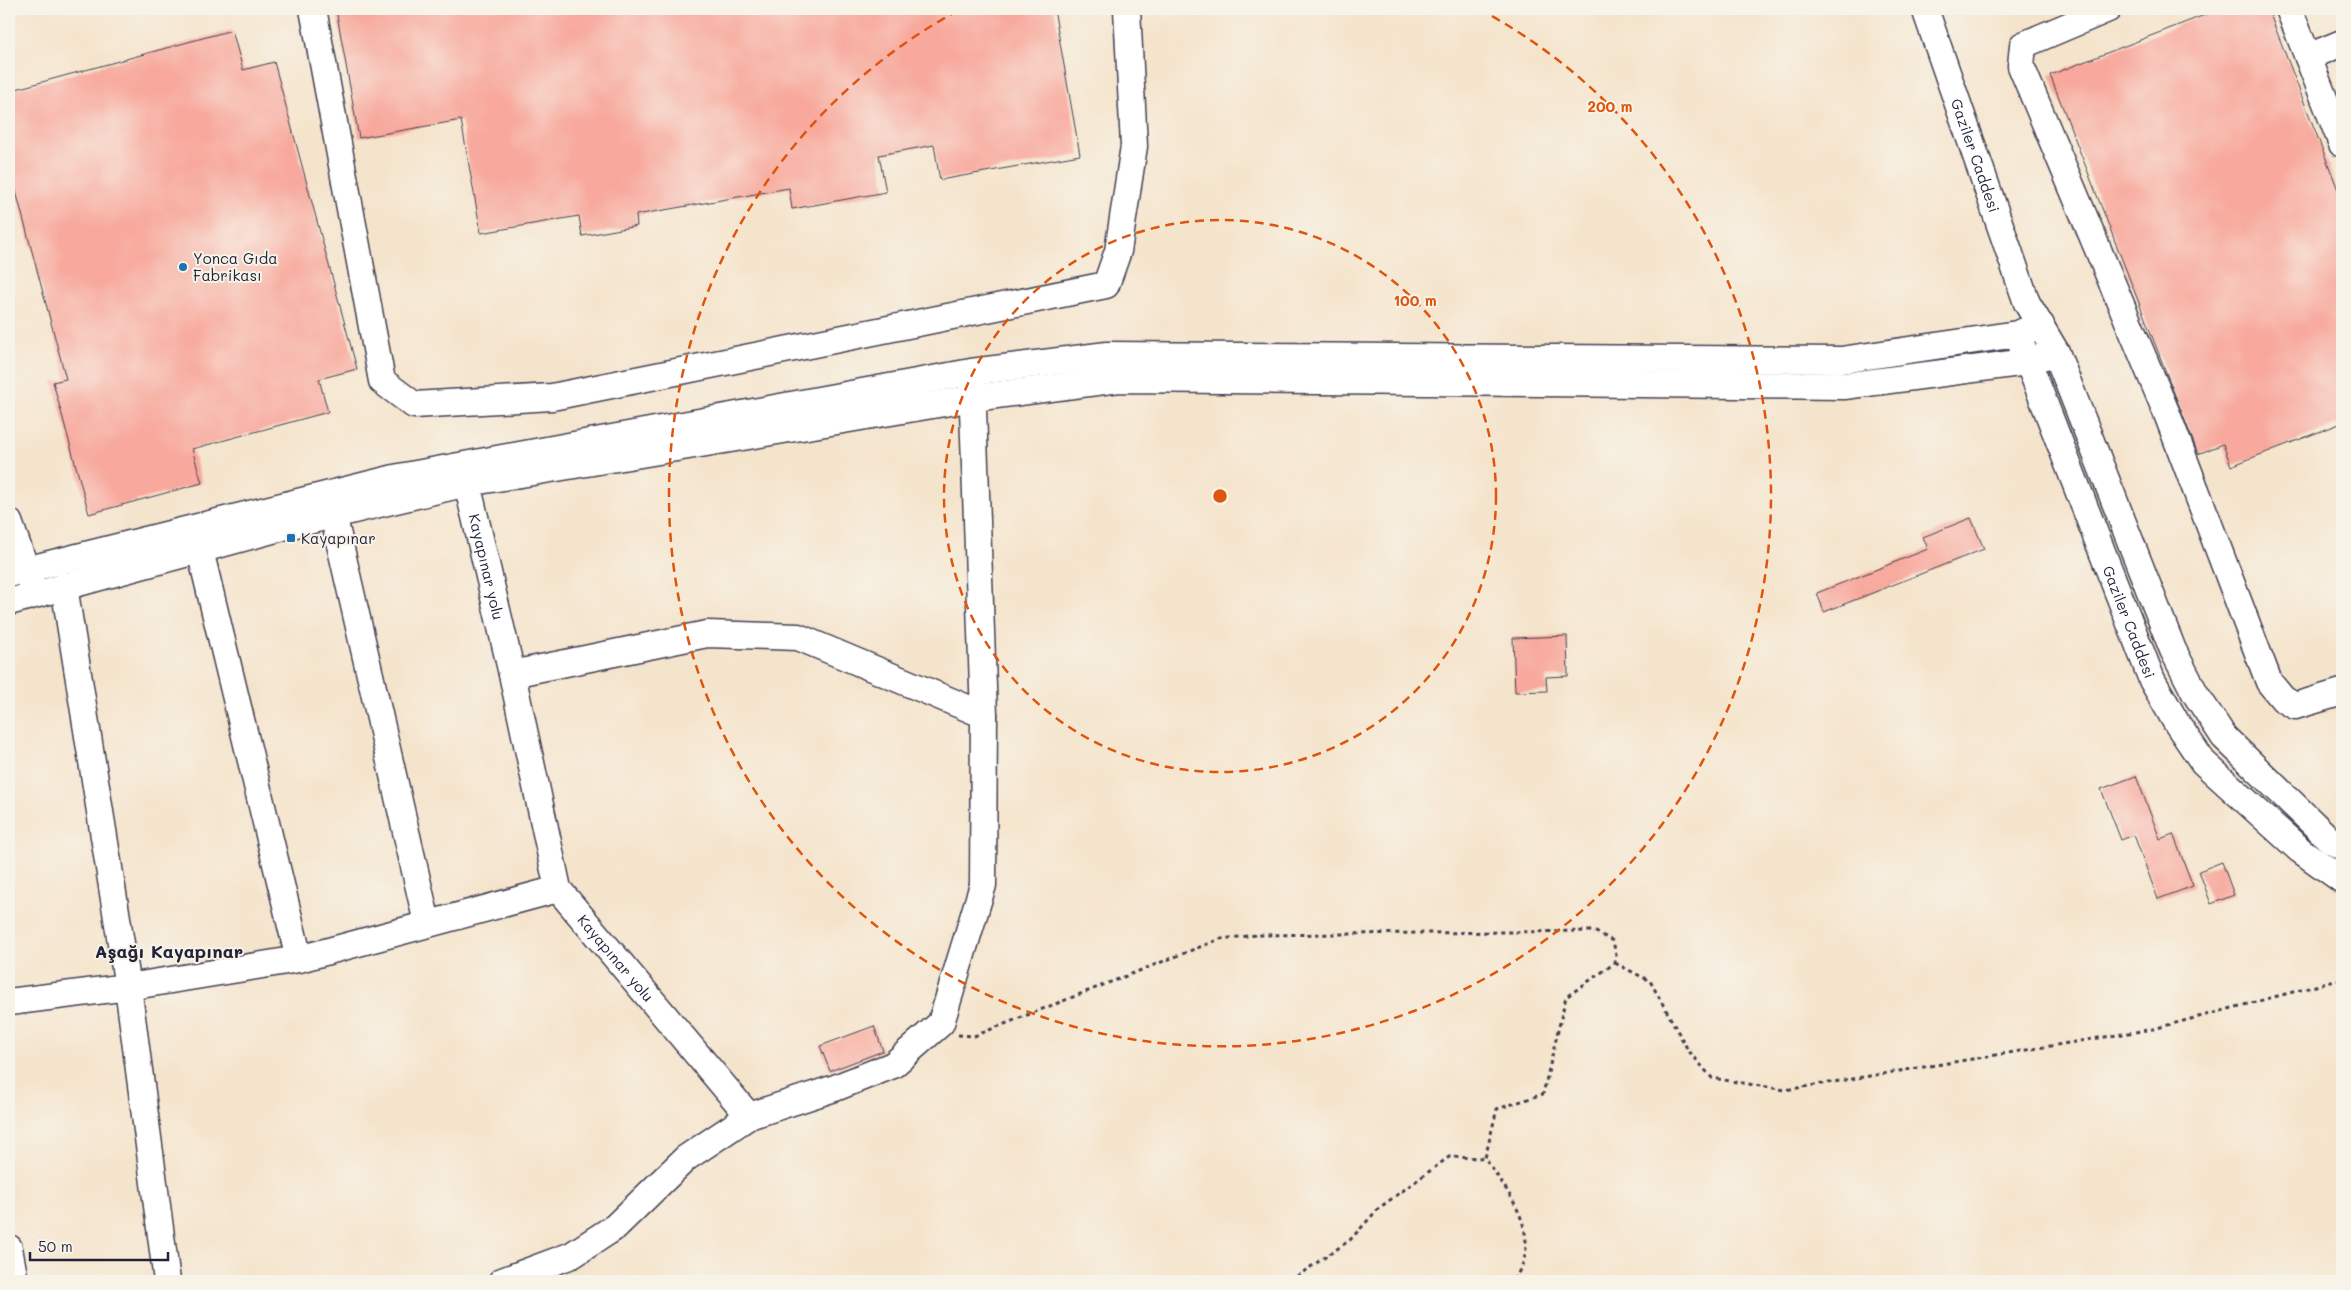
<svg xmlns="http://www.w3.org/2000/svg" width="2351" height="1290" viewBox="0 0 2351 1290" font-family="Mali,sans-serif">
<rect width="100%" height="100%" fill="#f7f3e8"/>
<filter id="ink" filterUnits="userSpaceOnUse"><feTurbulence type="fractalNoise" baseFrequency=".02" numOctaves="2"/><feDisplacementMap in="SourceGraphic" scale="10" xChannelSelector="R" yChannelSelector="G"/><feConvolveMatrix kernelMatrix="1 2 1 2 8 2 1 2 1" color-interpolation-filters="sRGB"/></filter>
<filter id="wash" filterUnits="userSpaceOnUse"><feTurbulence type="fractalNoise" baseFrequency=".0096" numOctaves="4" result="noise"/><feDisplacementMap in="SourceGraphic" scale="20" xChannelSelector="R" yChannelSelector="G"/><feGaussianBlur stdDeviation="1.12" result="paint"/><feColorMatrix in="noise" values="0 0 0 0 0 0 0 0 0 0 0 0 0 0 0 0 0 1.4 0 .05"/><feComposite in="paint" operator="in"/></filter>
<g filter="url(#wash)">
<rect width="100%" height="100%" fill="#f5e4cc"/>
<g id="blocks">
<!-- building -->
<path fill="#f8a89c" d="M336,9H1054L1080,155L940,180L934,145L879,155L886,192L792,209L789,188L636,215L637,226L582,236L579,216L481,233L461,120L359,138Z
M2220,9H2268L2342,200V423L2231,466L2223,444L2198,454L2050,75Z
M232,30L243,70L274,62L357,369L319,379L328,412L192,449L202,483L89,514L53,382L66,379L9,165V91Z
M1971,518L1984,549L1824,612L1817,593L1928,549L1923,537Z
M1567,636L1568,676L1546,677L1547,691L1515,692L1513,638Z
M2136,776L2160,839L2173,834L2193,886L2158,899L2134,835L2121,840L2101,789Z
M2222,862L2234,895L2211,904L2199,871Z
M874,1026L883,1051L830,1071L820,1046Z"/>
</g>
</g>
<g filter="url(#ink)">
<use href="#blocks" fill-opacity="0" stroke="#423f51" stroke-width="1"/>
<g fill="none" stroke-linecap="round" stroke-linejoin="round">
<!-- minor casing -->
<g stroke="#423f51" stroke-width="29">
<g id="minor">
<path d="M313,9L382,381L414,405L552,397L1106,285L1118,251L1134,146L1127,9"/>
<path id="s1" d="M1925,9L2027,303L2056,352L2173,650L2195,693L2224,737L2330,840L2342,847"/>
<path d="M2108,9L2023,45L2021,66L2167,414L2269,682L2283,699L2295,706L2342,692"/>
<path d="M2289,9L2342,144"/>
<path d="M2308,57L2342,43"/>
<path id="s2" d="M2022,346L2152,680L2176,722L2203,762L2300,850L2342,880"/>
<path id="s3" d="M467,483L512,674L558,889L749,1116L686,1158L615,1227L572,1255L502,1281"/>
<path d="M333,514L427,923"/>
<path d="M9,522L32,586"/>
<path d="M200,550L299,959"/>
<path d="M9,574L394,478L971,372L1107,355L1841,360L2017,334L2041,325"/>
<path d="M64,586L128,987L167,1281"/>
<path d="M9,602L287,526L467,483L974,398L1119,379L1844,386L2027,362L2056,352"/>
<path d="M512,674L707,634L798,637L984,715"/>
<path d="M9,1002L128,987L299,959L558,889"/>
<path d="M749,1116L835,1088L893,1065L941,1023L983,885L984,715L972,382"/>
<path d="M9,1248L15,1281"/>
</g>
</g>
<!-- path -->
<path stroke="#423f51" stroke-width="3" stroke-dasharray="4 4" stroke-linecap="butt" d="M1615,963L1650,981L1688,1050L1712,1078L1785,1090L2153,1029L2342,979
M958,1035L974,1036L1220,939L1257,935L1594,931L1613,941L1616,955L1615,963L1566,997L1543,1094L1497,1109L1485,1158C1505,1188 1534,1222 1524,1260C1522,1267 1517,1275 1513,1281
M1290,1281L1350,1240L1379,1208L1449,1157L1485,1158"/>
<!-- minor -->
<use href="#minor" stroke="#fff" stroke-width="26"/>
</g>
</g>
<!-- distance rings -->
<g fill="none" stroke="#de560e" stroke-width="2.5" stroke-dasharray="9 6">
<circle cx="1220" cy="496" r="276"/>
<path d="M1479 9A551 551 0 1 1 961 9"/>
</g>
<!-- markers -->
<g fill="#1f6fb2" stroke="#f7f3e8" stroke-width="2">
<circle cx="183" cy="267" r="5"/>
<rect x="286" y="533" width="10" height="10" rx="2.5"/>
</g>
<g text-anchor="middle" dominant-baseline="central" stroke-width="4" stroke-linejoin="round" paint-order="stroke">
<!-- street labels -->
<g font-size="15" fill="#22223b" stroke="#f7f3e8">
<text stroke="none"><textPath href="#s1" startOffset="155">Gaziler Caddesi</textPath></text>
<text stroke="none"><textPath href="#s3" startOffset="86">Kayapınar yolu</textPath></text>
<text stroke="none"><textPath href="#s2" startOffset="296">Gaziler Caddesi</textPath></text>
<text stroke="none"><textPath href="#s3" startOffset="506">Kayapınar yolu</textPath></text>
</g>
<!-- poi labels -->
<g font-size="15" fill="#22223b" stroke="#f7f3e8" text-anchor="start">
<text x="193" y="258">Yonca Gıda<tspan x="193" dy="17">Fabrikası</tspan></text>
<text x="301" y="538">Kayapınar</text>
</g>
<!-- quarter labels -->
<g font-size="18" font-weight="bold" fill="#22223b" stroke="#f7f3e8">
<text x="169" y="951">Aşağı Kayapınar</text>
</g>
</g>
<circle cx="1220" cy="496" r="8" fill="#de560e" stroke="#f7f3e8" stroke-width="2.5"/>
<g font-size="15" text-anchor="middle" font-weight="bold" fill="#de560e" stroke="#f7f3e8" stroke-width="4" stroke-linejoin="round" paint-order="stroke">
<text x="1610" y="112">200 m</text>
<text x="1415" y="306">100 m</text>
</g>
<!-- margin -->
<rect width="2351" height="1290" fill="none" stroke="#f7f3e8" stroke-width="30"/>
<!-- scale -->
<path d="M30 1252v8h138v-8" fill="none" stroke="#22223b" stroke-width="2.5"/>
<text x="38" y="1252" font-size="15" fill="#22223b" stroke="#f7f3e8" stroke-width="4" paint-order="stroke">50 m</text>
</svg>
